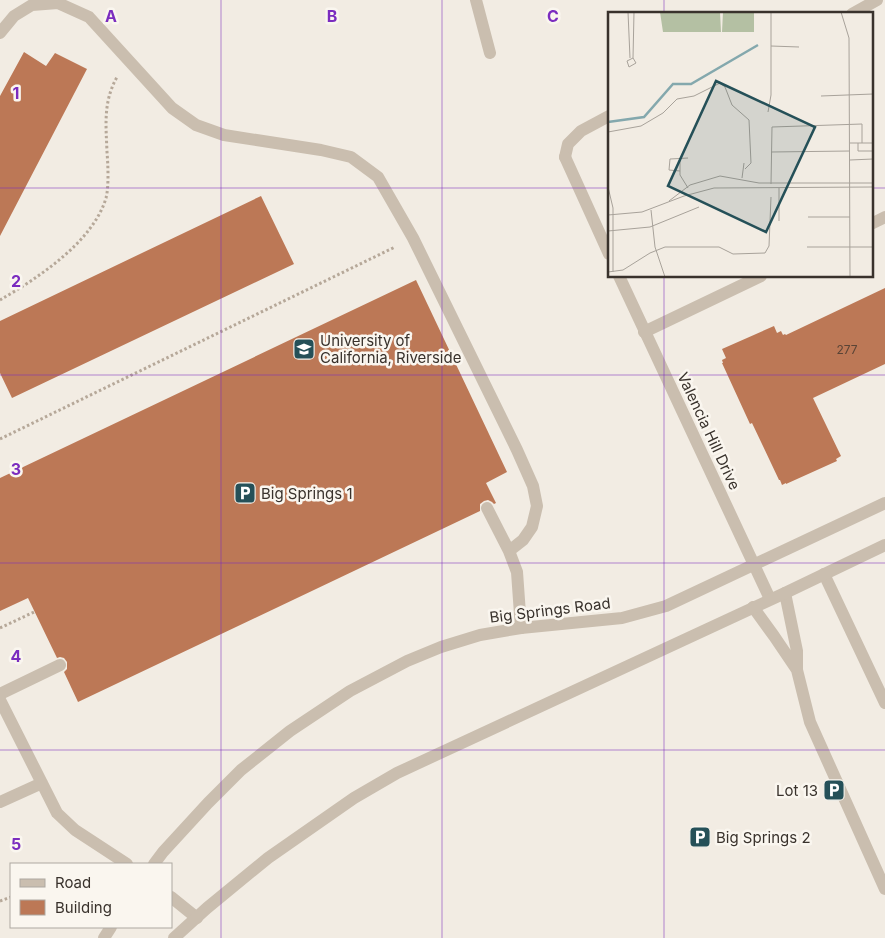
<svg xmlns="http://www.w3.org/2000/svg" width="885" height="938" viewBox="0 0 885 938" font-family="Inter,sans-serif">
<rect width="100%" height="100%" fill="#f2ece3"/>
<!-- building -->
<path fill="#bc7856" d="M24,52L46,66L55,53L87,69L0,236V96Z
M261,196L294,264L12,398L0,373V321Z
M416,280L507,472L486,483L496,503L494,504L492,502L488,500L484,501L480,504V511L78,702L64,672L67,669V662L64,658L60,657L57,658L28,598L0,611V478Z
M885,288V364L813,398L841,456L836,459L837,461L786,484V483L782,485L780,480H779L752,423L750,424L722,363H723L722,360L726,358L722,349L774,326L777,333L781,331L783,335L785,334L786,335Z"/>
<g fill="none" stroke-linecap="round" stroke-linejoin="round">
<!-- path -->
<path stroke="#b6a899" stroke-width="3" stroke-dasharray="2.5 2.5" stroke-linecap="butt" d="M0,300C38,278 93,242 106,198C109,187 108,164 107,152C106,125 103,102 117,77
M0,439L395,247
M0,628L34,612
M0,901L11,897"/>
<!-- service -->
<path stroke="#cabeaf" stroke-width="12" d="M852,14L877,0
M0,33L14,16L32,5L58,3L89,17L172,108L196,125L224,135L321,150L351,157L378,177L413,238L517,450L533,486L537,506L532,527L523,540L509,551
M565,157L568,144L581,131L609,116
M871,224L885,217
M644,332L761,276
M487,508L509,551L517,572L521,628
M824,574L885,703
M753,607L774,636L797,670V651L785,593
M797,670L810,722L885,889
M0,694L60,665
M0,700L57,813L75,830L127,864
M0,802L42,783
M171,897L197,918"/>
<!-- minor -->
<path stroke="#cabeaf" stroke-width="12" d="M476,0L490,53
M565,157L609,254
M619,276L770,599"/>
<!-- tertiary -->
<path stroke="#cabeaf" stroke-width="12" d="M154,864L163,852L208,803L241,770L290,731L350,691L407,661L441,647L480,635L521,628L622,618L666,606L885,503
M104,938L111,927
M174,938L207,908L268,858L354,798L397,773L785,593L885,545"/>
</g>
<!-- grid -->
<path fill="none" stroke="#7b2cbf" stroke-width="1" stroke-opacity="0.55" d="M221,0V938M442,0V938M664,0V14M0,188H609M871,188H885M664,276V938M0,375H885M0,563H885M0,750H885"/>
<!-- icons -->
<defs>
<g id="university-square" transform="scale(1.125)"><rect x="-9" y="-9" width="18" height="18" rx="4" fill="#255058" stroke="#faf6ef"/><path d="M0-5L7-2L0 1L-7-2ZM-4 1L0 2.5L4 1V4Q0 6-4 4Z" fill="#fff"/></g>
<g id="parking-square" transform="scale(1.125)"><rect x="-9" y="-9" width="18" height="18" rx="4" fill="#255058" stroke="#faf6ef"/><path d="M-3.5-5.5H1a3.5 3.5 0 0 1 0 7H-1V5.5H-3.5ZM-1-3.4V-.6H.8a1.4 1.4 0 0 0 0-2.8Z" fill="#fff"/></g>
</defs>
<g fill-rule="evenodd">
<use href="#university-square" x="304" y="349"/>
<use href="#parking-square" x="245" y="493"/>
<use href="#parking-square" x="834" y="790"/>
<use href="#parking-square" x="700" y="837"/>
</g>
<g text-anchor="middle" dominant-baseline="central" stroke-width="5" stroke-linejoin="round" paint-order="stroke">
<!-- number labels -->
<g font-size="12" fill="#5a4436">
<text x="847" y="349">277</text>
</g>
<!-- poi labels -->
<g font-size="15" fill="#39322c" stroke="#faf6ef" text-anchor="start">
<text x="320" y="340">University of<tspan x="320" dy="17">California, Riverside</tspan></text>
<text x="261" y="493">Big Springs 1</text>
<text x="818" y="790" text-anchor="end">Lot 13</text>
<text x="716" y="837">Big Springs 2</text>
</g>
<!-- street labels -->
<g font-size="15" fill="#39322c" stroke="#faf6ef">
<text transform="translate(709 431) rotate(65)">Valencia Hill Drive</text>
<text transform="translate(550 610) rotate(-7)">Big Springs Road</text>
</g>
</g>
<!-- overview -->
<g transform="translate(608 12)">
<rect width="265" height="265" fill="#f2ece3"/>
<path d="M52,0H112L113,20H55ZM115,0H146V20H114Z" fill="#b4c0a3"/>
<path fill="none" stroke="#84a8ad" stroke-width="2.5" d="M0,110L36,105L65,72H83L150,33"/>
<path fill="none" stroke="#a8a29a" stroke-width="1" d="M20,0L22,46M233,0L241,26L242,265M163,34L191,35M25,46L19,49L21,55L28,51L25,46L26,0M213,84L265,82M160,100L163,83V0M0,120L33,114L55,101L69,87L86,84L112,71L117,75L124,93L141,108L143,151L137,157M242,131H265M250,131V139H265M163,140L242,139M72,146V163L80,176M242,148L265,147M72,159L61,158L62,147L80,146M134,166L136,151M163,172L164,115L254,112V131M0,175L5,196V260M171,176V209M61,189L82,173L112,164L151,171H265M43,198L47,235L57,265M0,203L34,200L76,184L106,176L265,175M200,205H242M0,219L42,215L91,195M199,235H265M0,260L15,258L42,241L57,235H111L125,242L157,241L161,234L163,185"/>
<path fill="#255058" fill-opacity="0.15" stroke="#255058" stroke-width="2.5" d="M108,69L207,115L158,220L60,174Z"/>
<rect width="265" height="265" fill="none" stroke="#39322c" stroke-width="2.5"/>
</g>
<g font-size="16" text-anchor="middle" font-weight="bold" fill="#7b2cbf" stroke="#faf6ef" stroke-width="5" stroke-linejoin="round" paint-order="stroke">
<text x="111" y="22">A</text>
<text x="332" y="22">B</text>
<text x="553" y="22">C</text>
<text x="16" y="99">1</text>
<text x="16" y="287">2</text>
<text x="16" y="475">3</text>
<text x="16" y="662">4</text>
<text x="16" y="850">5</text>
</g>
<!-- legend -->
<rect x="10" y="863" width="162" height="65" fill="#faf6ef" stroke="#ada8a1"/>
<rect x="20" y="879" width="25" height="8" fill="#cabeaf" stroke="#ada8a1"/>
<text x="55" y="888" font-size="15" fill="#39322c">Road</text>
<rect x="20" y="900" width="25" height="15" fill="#bc7856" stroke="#ada8a1"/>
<text x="55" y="913" font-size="15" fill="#39322c">Building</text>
</svg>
